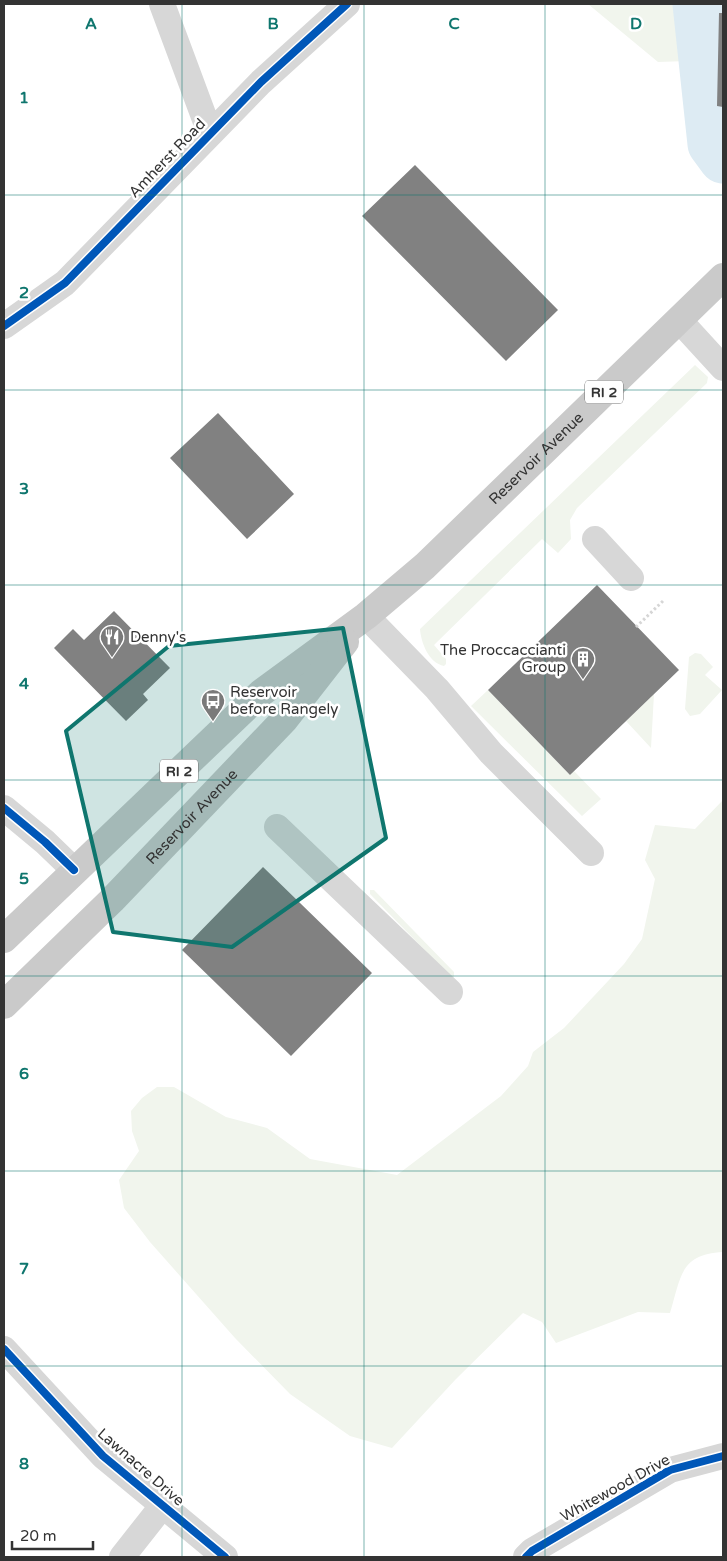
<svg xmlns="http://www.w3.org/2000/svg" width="727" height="1561" viewBox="0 0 727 1561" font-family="'Varela Round',sans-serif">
<rect width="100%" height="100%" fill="#fff"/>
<!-- green -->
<path fill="#f1f5ed" d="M588,4H690L688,61L658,62Z
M695,365L708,377L707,383L577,508L570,520L571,539L558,553L542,539L434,645L446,659V664L444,666C429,663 421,643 420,629Z
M695,653L701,654L713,667L705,675L722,690L700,714L690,716L685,709L689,657Z
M488,690L570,775L574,771L601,799L582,816L471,706Z
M654,694L651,748L626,721Z
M723,800V1252C680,1254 681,1277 670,1313L638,1312L556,1343L542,1322L523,1313L456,1379L392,1448L350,1436L290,1394L235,1338L150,1242L124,1208L119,1180L139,1151L132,1131L131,1111L142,1098L157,1087H174L226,1117L267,1128L310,1159L397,1175L501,1096L528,1066L533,1052L564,1028L624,964L642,939L655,879L645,860L655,825L695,829Z
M370,890H374L454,972V977L450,976L370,894Z"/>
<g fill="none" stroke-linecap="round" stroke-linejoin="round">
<!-- river -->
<path stroke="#ddebf3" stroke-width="49" d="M697,4L712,144L723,159"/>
</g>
<!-- building -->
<path fill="#818181" d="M719,13H723V107L717,106Z
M415,165L558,310L506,361L362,216Z
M218,413L294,494L247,539L170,458Z
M597,585L679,670L570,775L488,690Z
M114,611L170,668L143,694L148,700L126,721L54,648L73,629L84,640Z
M263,867L372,973L291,1056L182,950Z"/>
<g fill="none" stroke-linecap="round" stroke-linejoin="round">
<!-- path -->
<path stroke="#d6d6d6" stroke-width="3" stroke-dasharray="2.5 2.5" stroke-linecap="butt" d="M636,627L663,601"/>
<!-- minor -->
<path stroke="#d7d7d7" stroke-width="26" d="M162,4L210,133
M679,320L723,368
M4,326L65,283L261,82L347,4
M595,539L631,578
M366,616L437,689L491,753L591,853
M4,808L45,842L74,870
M277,827L450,992
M4,1349L103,1456L225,1557
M122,1557L163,1505
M526,1557L532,1551L670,1470L723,1456"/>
<!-- major -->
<g stroke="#cacaca" stroke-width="28">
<path id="s1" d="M4,939L261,693L366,616L425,566L723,277"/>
<path id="s2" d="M4,1005L112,900L285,719L345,642"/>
</g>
<!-- cycleway casing -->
<g stroke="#fff" stroke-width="11">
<path id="cycleway" d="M4,326L65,283L261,82L347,4
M4,808L45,842L74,870
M4,1349L103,1456L225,1557
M526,1557L532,1551L670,1470L723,1456"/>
</g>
<!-- cycleway -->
<use href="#cycleway" stroke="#0057b8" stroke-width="8"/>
</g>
<!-- marked area -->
<path fill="#0f766e" fill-opacity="0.2" stroke="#0f766e" stroke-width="4" stroke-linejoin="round" d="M343,628L386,838L232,947L113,932L66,731L169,646Z"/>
<!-- grid -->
<path fill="none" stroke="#0f766e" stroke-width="1" stroke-opacity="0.55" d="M182,4V1557M364,4V1557M545,4V1557M4,195H723M4,390H723M4,585H723M4,780H723M4,976H723M4,1171H723M4,1366H723"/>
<!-- icons -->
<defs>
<g id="restaurant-pin" transform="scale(1.25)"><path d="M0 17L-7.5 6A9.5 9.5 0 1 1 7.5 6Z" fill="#7a7a7a" stroke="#fff"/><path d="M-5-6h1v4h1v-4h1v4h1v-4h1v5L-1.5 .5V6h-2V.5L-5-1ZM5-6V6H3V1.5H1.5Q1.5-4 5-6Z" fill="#fff"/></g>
<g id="building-pin" transform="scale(1.25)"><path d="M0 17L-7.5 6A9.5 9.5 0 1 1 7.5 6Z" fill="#7a7a7a" stroke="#fff"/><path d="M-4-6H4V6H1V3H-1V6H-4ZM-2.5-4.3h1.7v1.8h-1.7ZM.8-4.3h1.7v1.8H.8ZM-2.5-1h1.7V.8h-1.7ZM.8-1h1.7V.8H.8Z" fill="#fff"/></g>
<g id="bus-pin" transform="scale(1.25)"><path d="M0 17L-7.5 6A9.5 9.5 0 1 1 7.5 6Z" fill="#7a7a7a" stroke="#fff"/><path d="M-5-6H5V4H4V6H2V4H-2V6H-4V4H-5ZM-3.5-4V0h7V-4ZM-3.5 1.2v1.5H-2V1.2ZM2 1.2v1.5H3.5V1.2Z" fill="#fff"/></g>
</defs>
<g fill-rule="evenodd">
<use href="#restaurant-pin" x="112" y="637"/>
<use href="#building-pin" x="583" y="659"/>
<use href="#bus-pin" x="213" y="701"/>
</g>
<g text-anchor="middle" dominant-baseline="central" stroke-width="5" stroke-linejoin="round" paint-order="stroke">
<!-- shield labels -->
<g fill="#fff" stroke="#707070" stroke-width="1">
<rect x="585" y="380.5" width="38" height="23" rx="4"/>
<rect x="160" y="759.5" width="38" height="23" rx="4"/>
</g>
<g font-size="14" font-weight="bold" fill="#333">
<text x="604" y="392">RI 2</text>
<text x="179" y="771">RI 2</text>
</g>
<!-- street labels -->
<g font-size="15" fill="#333" stroke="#fff">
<text transform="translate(167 158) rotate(-46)">Amherst Road</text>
<text stroke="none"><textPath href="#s1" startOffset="718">Reservoir Avenue</textPath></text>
<text stroke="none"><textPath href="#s2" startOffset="266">Reservoir Avenue</textPath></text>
<text transform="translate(141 1467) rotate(41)">Lawnacre Drive</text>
<text transform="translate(615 1488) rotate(-29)">Whitewood Drive</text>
</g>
<!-- poi labels -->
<g font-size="15" fill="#333" stroke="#fff" text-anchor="start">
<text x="130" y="637">Denny's</text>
<text x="566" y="650" text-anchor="end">The Proccaccianti<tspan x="566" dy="17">Group</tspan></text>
<text x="230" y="692">Reservoir<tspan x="230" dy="17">before Rangely</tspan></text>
</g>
</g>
<g font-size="16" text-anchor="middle" font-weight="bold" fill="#0f766e" stroke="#fff" stroke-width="5" stroke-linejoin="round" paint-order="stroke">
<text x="91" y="29">A</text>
<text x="273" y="29">B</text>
<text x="454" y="29">C</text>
<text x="636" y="29">D</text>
<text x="24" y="103">1</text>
<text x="24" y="298">2</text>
<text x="24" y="494">3</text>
<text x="24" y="689">4</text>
<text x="24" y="884">5</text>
<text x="24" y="1079">6</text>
<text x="24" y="1274">7</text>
<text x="24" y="1469">8</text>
</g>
<!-- border -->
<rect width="727" height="1561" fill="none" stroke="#333333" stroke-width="10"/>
<!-- scale -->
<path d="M12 1541v8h81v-8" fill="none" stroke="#333333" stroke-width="2.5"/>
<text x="20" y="1541" font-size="15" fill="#333333" stroke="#ffffff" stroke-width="4" paint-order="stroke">20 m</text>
</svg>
